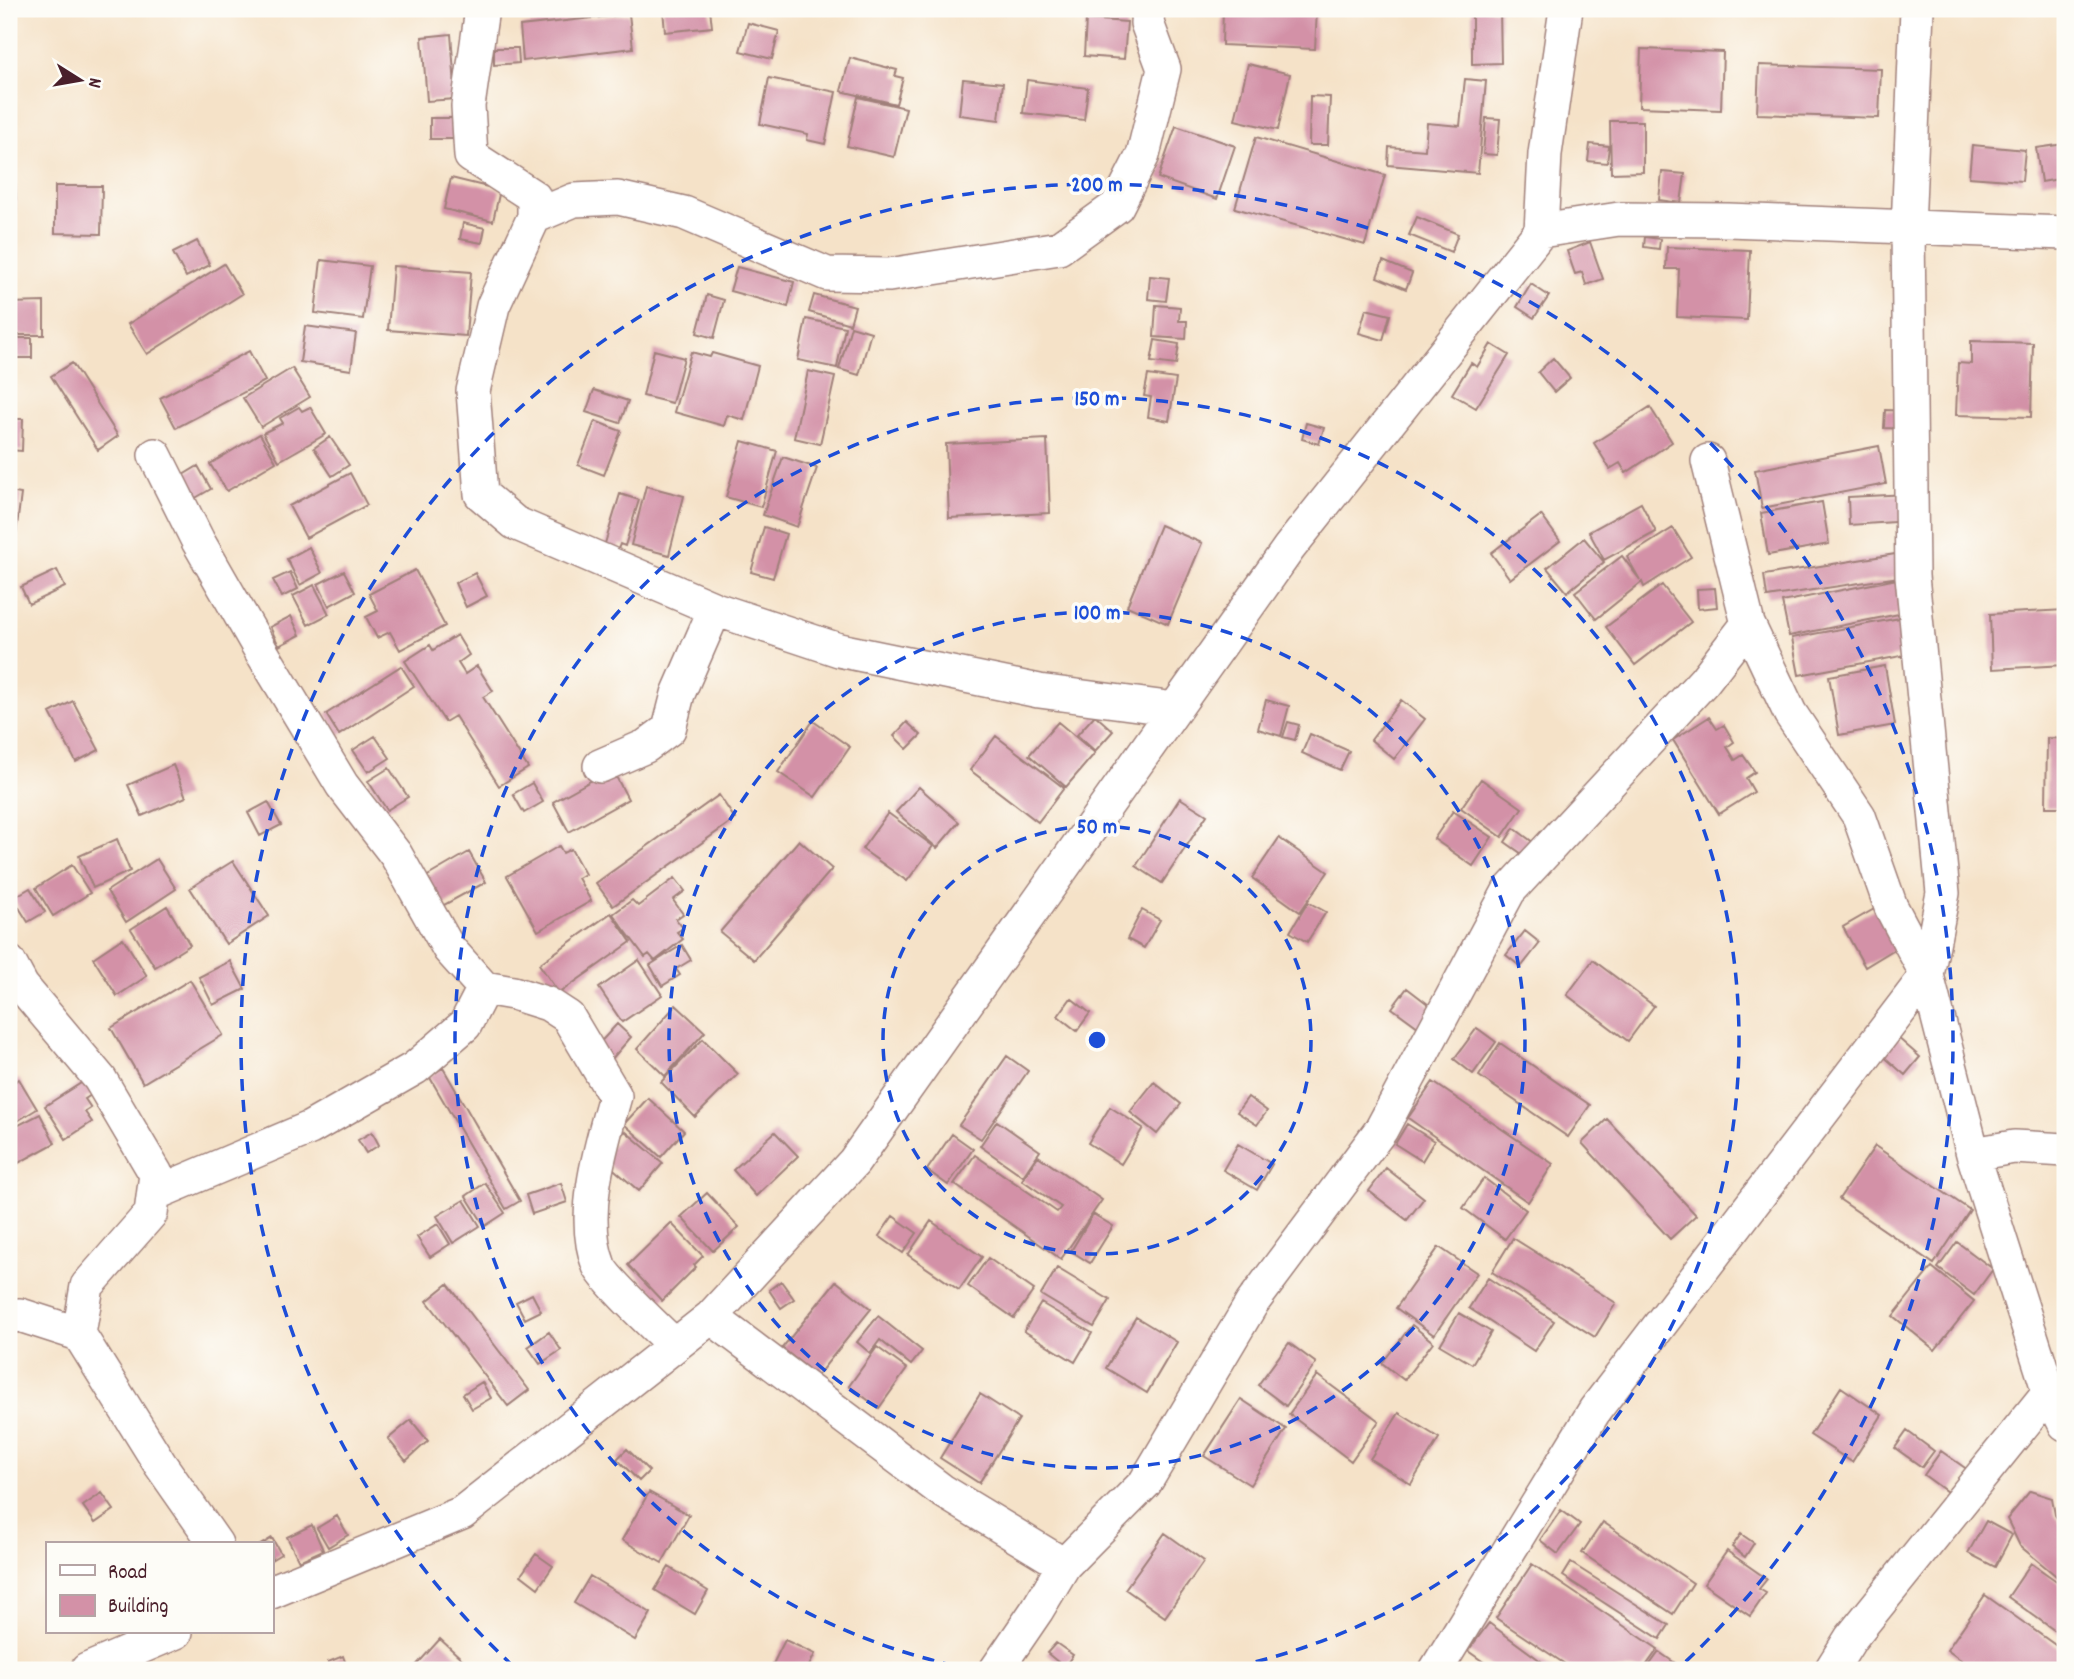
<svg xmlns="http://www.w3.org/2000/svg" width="2074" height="1679" viewBox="0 0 2074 1679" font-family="Dekko,sans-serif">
<rect width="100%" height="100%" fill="#fdfcf7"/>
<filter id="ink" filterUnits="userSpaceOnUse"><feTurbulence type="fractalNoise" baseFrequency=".0143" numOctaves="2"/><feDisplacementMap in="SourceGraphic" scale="14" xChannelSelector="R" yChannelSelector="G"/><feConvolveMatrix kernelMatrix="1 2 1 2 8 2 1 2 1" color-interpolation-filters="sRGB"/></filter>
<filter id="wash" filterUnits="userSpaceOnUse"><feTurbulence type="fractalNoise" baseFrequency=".00686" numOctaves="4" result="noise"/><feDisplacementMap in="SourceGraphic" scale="28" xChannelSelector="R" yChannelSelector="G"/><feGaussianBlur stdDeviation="1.57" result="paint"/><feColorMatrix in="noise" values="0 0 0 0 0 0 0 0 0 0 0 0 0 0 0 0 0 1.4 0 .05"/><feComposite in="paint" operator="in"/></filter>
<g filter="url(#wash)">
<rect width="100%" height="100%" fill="#f5e2c8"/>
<g id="blocks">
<!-- building -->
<path fill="#d391a7" d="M663,9H710L712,27L665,32Z
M992,9H1105V12L992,13Z
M1223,9H1317L1315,49L1222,45Z
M1472,9H1500L1501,63L1472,64Z
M629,14L633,48L523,61L520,26Z
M1086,19L1127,22L1124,59L1084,56Z
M748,23L779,31L772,59L740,51Z
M451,34L456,99L427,101L422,37Z
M494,48H518L519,63L494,65Z
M1641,49L1723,52L1721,110L1639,107Z
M850,58L897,70L895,76L903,78L896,104L841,91Z
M1248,64L1290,74L1278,130L1235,120Z
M1759,65L1881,69L1879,118L1757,114Z
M769,78L836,92L825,144L807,140L808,134L760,124Z
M963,79L1003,83L999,120L959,115Z
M1465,79L1486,81L1478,173L1388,165L1389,147L1425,150L1427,123L1460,126Z
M1027,80L1088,88L1084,120L1023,113Z
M1310,96L1330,97L1328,145H1309Z
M858,97L906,108L894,157L847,146Z
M430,118H460V139H430Z
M1486,118L1500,119L1497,155L1483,154Z
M1610,121H1643V172L1611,173Z
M1176,126L1235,146L1217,199L1158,178Z
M1256,137L1385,175L1365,245L1235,208Z
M1590,144L1609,146L1607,163L1588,161Z
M2065,144V178L2041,182L2036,148Z
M1972,145L2025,150L2022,181L1969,177Z
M1662,172L1685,174L1681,203L1659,200Z
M451,178L500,190L493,221L444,209Z
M9,183H15L16,213H9Z
M55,186H102L101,234L55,233Z
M1417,217L1458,234L1451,252L1409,235Z
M463,223L485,228L482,243L460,239Z
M1645,237L1660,239L1659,249L1644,247Z
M197,241L210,265L186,277L173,253Z
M1590,242L1603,279L1586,285L1582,272L1575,274L1567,251Z
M1667,247L1750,250L1747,320L1677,317L1679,269H1666Z
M321,260L370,266L363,319L315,313Z
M1383,261L1412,273L1406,289L1377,277Z
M224,264L242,294L147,354L128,324Z
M393,266L471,272L466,336L388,330Z
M737,267L794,282L788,307L730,291Z
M1150,276L1169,278L1166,301L1148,299Z
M1531,284L1549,296L1534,318L1517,307Z
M707,295L724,300L714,338L697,333Z
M814,295L855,306L850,324L809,312Z
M44,302V335H9V303Z
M1156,305L1180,307L1179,321H1187L1186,339L1154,337Z
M1366,309L1390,315L1383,340L1359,333Z
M806,319L845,327L837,368L798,360Z
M305,326L356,333L351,370L300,362Z
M851,326L871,332L859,375L839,369Z
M9,338H32V358H9Z
M1155,340L1179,344L1176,365L1151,362Z
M1971,341L2033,343L2031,417L1956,415L1958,363L1971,364Z
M1491,344L1509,355L1476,408L1452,394L1471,363L1477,367Z
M654,350L684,358L672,403L643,396Z
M249,351L265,381L176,428L160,398Z
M691,352L710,357L712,353L758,366L744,420L727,415L724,426L674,412Z
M1553,358L1570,378L1554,392L1538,372Z
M72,363L118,436L98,450L51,376Z
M292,368L310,397L261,427L243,398Z
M808,371L835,377L820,444L794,438Z
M1148,375L1176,379L1169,421L1148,417L1151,397L1144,396Z
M594,390L628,401L620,423L586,412Z
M299,407L302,411L310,407L326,434L279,461L263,433L283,423L280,418Z
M1650,407L1672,442L1626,473L1620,463L1610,469L1594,443Z
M1885,410L1909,411L1908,429L1884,428Z
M9,419H23L22,451L9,450Z
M595,421L621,431L604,475L578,465Z
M1306,423L1324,428L1319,444L1302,439Z
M260,434L276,462L227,491L210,464Z
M330,437L349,465L332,476L314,448Z
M1047,439L1050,513L949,518L946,444Z
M742,441L777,451L761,507L726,497Z
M1879,446L1886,484L1762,508L1755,470Z
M783,457L817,468L797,527L763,515Z
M198,466L211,489L192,500L178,478Z
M350,473L367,505L306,538L289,506Z
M646,486L684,496L669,555L631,545Z
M9,492L21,494L15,542L9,541Z
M620,494L639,500L625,546L620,544L616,554L603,550Z
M1908,494L1910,521L1849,525L1848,497Z
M1822,502L1829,544L1768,555L1761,513Z
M1641,503L1656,532L1604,560L1589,532Z
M1541,515L1560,541L1510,579L1491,553Z
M1160,525L1202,543L1168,624L1127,606Z
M764,527L786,534L773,578L751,572Z
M1673,528L1691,557L1644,587L1642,582L1596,619L1575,592L1622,556L1640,580L1627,557Z
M1584,538L1604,562L1567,592L1547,568Z
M309,547L322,573L300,585L287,559Z
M1902,553L1906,576L1767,597L1764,575Z
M57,570L65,587L29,604L21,587Z
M415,570L445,626L400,650L390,632L377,638L366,617L378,611L369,594Z
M344,571L355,592L329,606L318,584Z
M290,572L298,589L282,597L273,580Z
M475,573L487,596L466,607L455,583Z
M1902,578L1909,612L1789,636L1782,602Z
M314,585L329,614L308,625L293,596Z
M1662,585L1691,622L1635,665L1606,627Z
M1715,588L1717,607L1698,609L1697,589Z
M2065,610V665L1992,669L1990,614Z
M291,616L300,635L279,646L270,627Z
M1905,617L1912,654L1799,675L1792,638Z
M457,635L469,655L458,663L465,674L477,666L493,691L483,697L528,768L499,786L455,716L445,722L405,661L430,645L433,650Z
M401,666L414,686L339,735L326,714Z
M1885,666L1895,725L1839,735L1829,676Z
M1266,700L1289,706L1281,736L1258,729Z
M1401,700L1425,719L1394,759L1371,740Z
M73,701L99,750L76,762L50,713Z
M1095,715L1113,731L1095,751L1077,735Z
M1709,717L1717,729L1724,725L1734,742L1727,747L1735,760L1743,755L1755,772L1746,778L1754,792L1719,814L1673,740Z
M813,721L850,747L815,797L778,772Z
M907,722L921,735L907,749L894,736Z
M1058,722L1095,753L1066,787L1029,755Z
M1288,722L1299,725L1295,740L1283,737Z
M1310,734L1349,751L1340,770L1302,753Z
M375,736L390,758L368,772L353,750Z
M996,736L1064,788L1038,822L970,770Z
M2047,738L2065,739V807H2046Z
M173,765L186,797L142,816L128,785Z
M389,768L408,797L387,810L368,781Z
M612,769L628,799L569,832L553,802Z
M1481,779L1522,808L1502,837L1461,808Z
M532,783L543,802L524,813L513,794Z
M919,787L959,822L937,848L896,812Z
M719,795L735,819L613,906L596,883Z
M1180,798L1207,815L1162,883L1136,866Z
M268,802L281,825L260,836L248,813Z
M1453,811L1492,837L1473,866L1434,839Z
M888,813L933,846L907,881L862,849Z
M1514,828L1534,843L1525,856L1505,842Z
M1279,838L1328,872L1300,912L1252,878Z
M117,839L130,871L93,888L79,856Z
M799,840L832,869L754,960L720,932Z
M559,846L563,853L571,849L585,874L578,878L591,901L538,931L507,876Z
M469,852L486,882L435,910L419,881Z
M157,859L176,889L126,922L107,891Z
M233,861L269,916L226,944L190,888Z
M72,865L90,893L53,916L36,888Z
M675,878L685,891L673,900L683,914L676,919L683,928L677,932L683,939L655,961L649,954L645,957L613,914L632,900L638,906Z
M30,888L45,912L28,922L13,898Z
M1308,902L1326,912L1307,942L1290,932Z
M167,906L190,945L155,967L131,929Z
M1876,908L1898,947L1865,967L1843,927Z
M1142,910L1160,920L1144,948L1127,939Z
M611,913L631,942L559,993L539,964Z
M1525,931L1540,943L1521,967L1506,955Z
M123,938L147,976L117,996L93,958Z
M682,945L691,960L676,969L680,975L662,986L650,965Z
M639,960L662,995L622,1022L599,988Z
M1593,960L1654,1006L1628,1041L1567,995Z
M230,961L245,989L213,1005L199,977Z
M190,980L223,1035L143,1083L111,1028Z
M1407,988L1433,1008L1418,1027L1392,1008Z
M1071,998L1090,1013L1077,1031L1058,1016Z
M676,1005L705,1032L665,1076L637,1049Z
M617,1024L631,1037L610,1061L595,1048Z
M1477,1028L1496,1042L1473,1074L1454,1059Z
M1897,1037L1920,1057L1905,1075L1882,1055Z
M703,1039L738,1074L695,1117L661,1082Z
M1500,1043L1590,1105L1568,1137L1479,1076Z
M1007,1056L1028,1071L981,1139L959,1125Z
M443,1068L520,1201L506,1209L429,1076Z
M19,1079L37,1109L9,1126V1085Z
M86,1080L94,1093L85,1099L91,1108L85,1112L92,1122L66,1139L45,1106Z
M1154,1082L1181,1104L1157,1134L1130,1112Z
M1433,1082L1553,1164L1528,1202L1408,1118Z
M1248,1097L1267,1111L1257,1125L1237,1112Z
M648,1098L684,1131L661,1157L624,1124Z
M1110,1107L1143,1128L1121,1164L1088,1143Z
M40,1114L55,1143L11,1167L9,1130Z
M1607,1119L1696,1215L1670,1239L1582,1143Z
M997,1121L1040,1151L1023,1176L980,1146Z
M1407,1124L1434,1141L1422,1161L1395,1144Z
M625,1131L663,1163L639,1191L601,1158Z
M372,1132L379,1145L366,1153L358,1140Z
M775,1132L798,1156L756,1196L733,1170Z
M952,1134L973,1149L948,1185L927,1170Z
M1238,1144L1272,1164L1257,1190L1223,1170Z
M1875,1146L1970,1210L1934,1264L1839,1199Z
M975,1155L1057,1212L1061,1207L1022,1180L1038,1156L1102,1200L1061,1259L954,1184Z
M1386,1168L1424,1198L1407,1220L1369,1191Z
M1484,1178L1526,1210L1505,1239L1463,1208Z
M485,1183L505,1213L485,1226L466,1196Z
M561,1183L567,1202L532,1214L526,1195Z
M707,1193L739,1227L713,1251L681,1217Z
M464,1200L480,1226L453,1243L437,1216Z
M1093,1214L1113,1226L1090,1263L1071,1251Z
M893,1216L917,1233L903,1253L879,1236Z
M931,1221L982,1257L959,1290L908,1255Z
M671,1223L703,1256L694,1265L696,1267L662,1301L628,1265Z
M438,1224L450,1244L430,1257L417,1237Z
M1513,1238L1616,1303L1595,1337L1492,1272Z
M1957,1242L1993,1269L1974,1295L1938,1268Z
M1439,1247L1477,1273L1434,1335L1396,1308Z
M988,1258L1034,1290L1014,1318L968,1286Z
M1932,1267L1974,1301L1935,1350L1893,1316Z
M1057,1268L1110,1300L1094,1327L1041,1295Z
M1488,1278L1554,1321L1534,1351L1469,1308Z
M781,1281L794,1299L781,1308L769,1290Z
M836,1281L871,1309L817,1376L782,1348Z
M448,1284L529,1390L508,1406L427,1301Z
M532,1294L541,1311L525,1319L516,1302Z
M1041,1303L1092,1333L1075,1362L1024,1331Z
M1459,1313L1491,1332L1472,1364L1440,1345Z
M878,1316L922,1351L911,1365L880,1340L870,1353L857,1342Z
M1136,1317L1177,1342L1147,1393L1106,1368Z
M1412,1325L1433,1342L1404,1380L1382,1363Z
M549,1332L561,1350L540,1364L528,1347Z
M1289,1343L1316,1363L1286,1406L1258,1385Z
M877,1347L907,1369L879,1408L849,1386Z
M1317,1375L1379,1421L1351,1461L1289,1414Z
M482,1382L491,1398L472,1409L463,1394Z
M1841,1387L1882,1415L1852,1462L1810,1435Z
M980,1394L1019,1419L979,1483L940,1458Z
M1241,1399L1286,1429L1250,1485L1204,1456Z
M1399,1413L1439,1438L1411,1484L1370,1459Z
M411,1420L428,1441L406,1461L388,1439Z
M1907,1431L1934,1451L1922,1467L1895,1448Z
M627,1449L649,1471L639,1481L617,1459Z
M1941,1451L1968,1470L1950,1494L1924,1475Z
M2030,1491L2052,1498L2055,1515L2065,1531V1576L2060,1579L2020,1546L2007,1519Z
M649,1492L689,1515L662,1563L622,1540Z
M102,1493L114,1510L95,1523L83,1506Z
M1561,1510L1580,1524L1558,1554L1540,1540Z
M337,1516L348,1535L328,1547L317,1528Z
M1986,1521L2012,1535L1995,1567L1968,1553Z
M1603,1522L1693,1583L1673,1614L1582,1553Z
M312,1525L323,1550L299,1561L287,1537Z
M1165,1533L1204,1561L1165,1617L1125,1589Z
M1741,1534L1754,1543L1745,1557L1732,1547Z
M272,1538L281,1554L271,1560V1544H262Z
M1727,1551L1767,1579L1759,1589L1766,1593L1750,1616L1704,1584Z
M536,1554L553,1566L538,1588L521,1575Z
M1571,1563L1669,1625L1660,1639L1563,1576Z
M2031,1563L2065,1587V1638L2008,1597Z
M1532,1564L1658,1649L1643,1670H1574L1496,1618Z
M669,1567L708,1591L695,1614L655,1590Z
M590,1576L651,1613L635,1640L574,1603Z
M1985,1595L2065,1652V1670H1975L1947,1650Z
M1489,1623L1553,1670H1495L1468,1651Z
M440,1639L474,1670H412Z
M785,1640L815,1654L807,1670H770Z
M1056,1643L1073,1655L1064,1667L1047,1653Z
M1659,1652L1685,1670H1646Z
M343,1656L348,1670H331L328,1662Z"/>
</g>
</g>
<g filter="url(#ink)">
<use href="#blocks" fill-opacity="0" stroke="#a0807a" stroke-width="2"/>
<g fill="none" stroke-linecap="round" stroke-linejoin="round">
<!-- minor casing -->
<g stroke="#a0807a" stroke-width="36">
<path id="minor" d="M482,9L468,106L471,156L534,197V217L493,306L473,391L481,494L515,523L715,609L839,650L1039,691L1175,709
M1917,9L1908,229L1912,576L1943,893L1927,975L1973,1154L2049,1392L2065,1424
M534,217L574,200L618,198L684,213L827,274L889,275L1059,248L1117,206L1143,155L1164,69L1147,23L1148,9
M1541,231L1619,219L1728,220L2065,233
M155,455L198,541L261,651L342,785L396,855L449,949L484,988L513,993L548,1004L568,1017L615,1096C601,1146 579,1216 599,1266C605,1280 660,1331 674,1345
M600,766L646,746L669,729L678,694L715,609
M9,962L22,986L100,1079L156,1174L151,1213L87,1286L79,1334L160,1464L216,1544
M1973,1154L2014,1147L2065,1150
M154,1194L310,1128L415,1068L465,1025L484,988
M9,1316L20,1315L79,1334
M711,1317L941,1490L1064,1565
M271,1592L462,1513L711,1317L854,1162L1289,548L1541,231L1545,154L1566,9
M87,1670L176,1632
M996,1670L1037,1610L1064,1565L1145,1483L1252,1303L1381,1130L1509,891L1704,681L1748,624
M1436,1670L1595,1410L1927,975L1891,907L1859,816L1790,713L1748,624L1708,461
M1831,1670L1851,1638L2049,1392"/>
</g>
<!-- minor -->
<use href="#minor" stroke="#fff" stroke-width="33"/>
</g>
</g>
<!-- distance rings -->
<g fill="none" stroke="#1d4ed8" stroke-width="3.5" stroke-dasharray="12 9">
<circle cx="1097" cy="1040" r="214"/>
<circle cx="1097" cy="1040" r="428"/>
<path d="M975 1670A642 642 0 1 1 1219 1670"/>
<path d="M513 1666A856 856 0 1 1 1681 1666"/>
</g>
<circle cx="1097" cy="1040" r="10" fill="#1d4ed8" stroke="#fdfcf7" stroke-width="3.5"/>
<g font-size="21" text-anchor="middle" font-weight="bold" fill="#1d4ed8" stroke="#fdfcf7" stroke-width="7" stroke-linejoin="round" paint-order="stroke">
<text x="1097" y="191">200 m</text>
<text x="1097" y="405">150 m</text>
<text x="1097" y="619">100 m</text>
<text x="1097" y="833">50 m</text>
</g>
<!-- margin -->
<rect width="2074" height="1679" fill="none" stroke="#fdfcf7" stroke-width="35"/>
<!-- legend -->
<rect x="46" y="1542" width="228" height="91" fill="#fdfcf7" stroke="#b5a4a5" stroke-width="2"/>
<rect x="60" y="1565" width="35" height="10" fill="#ffffff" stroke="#b5a4a5" stroke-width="2"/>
<text x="108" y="1578" font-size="21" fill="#4a1f2b">Road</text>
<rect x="60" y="1595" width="35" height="21" fill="#d391a7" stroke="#b5a4a5" stroke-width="2"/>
<text x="108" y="1612" font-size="21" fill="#4a1f2b">Building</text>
<!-- north arrow -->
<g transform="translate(80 80) rotate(101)" stroke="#fdfcf7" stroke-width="5" paint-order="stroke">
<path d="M0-5L12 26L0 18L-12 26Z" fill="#4a1f2b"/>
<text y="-10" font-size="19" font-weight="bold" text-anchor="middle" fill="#4a1f2b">N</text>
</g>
</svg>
